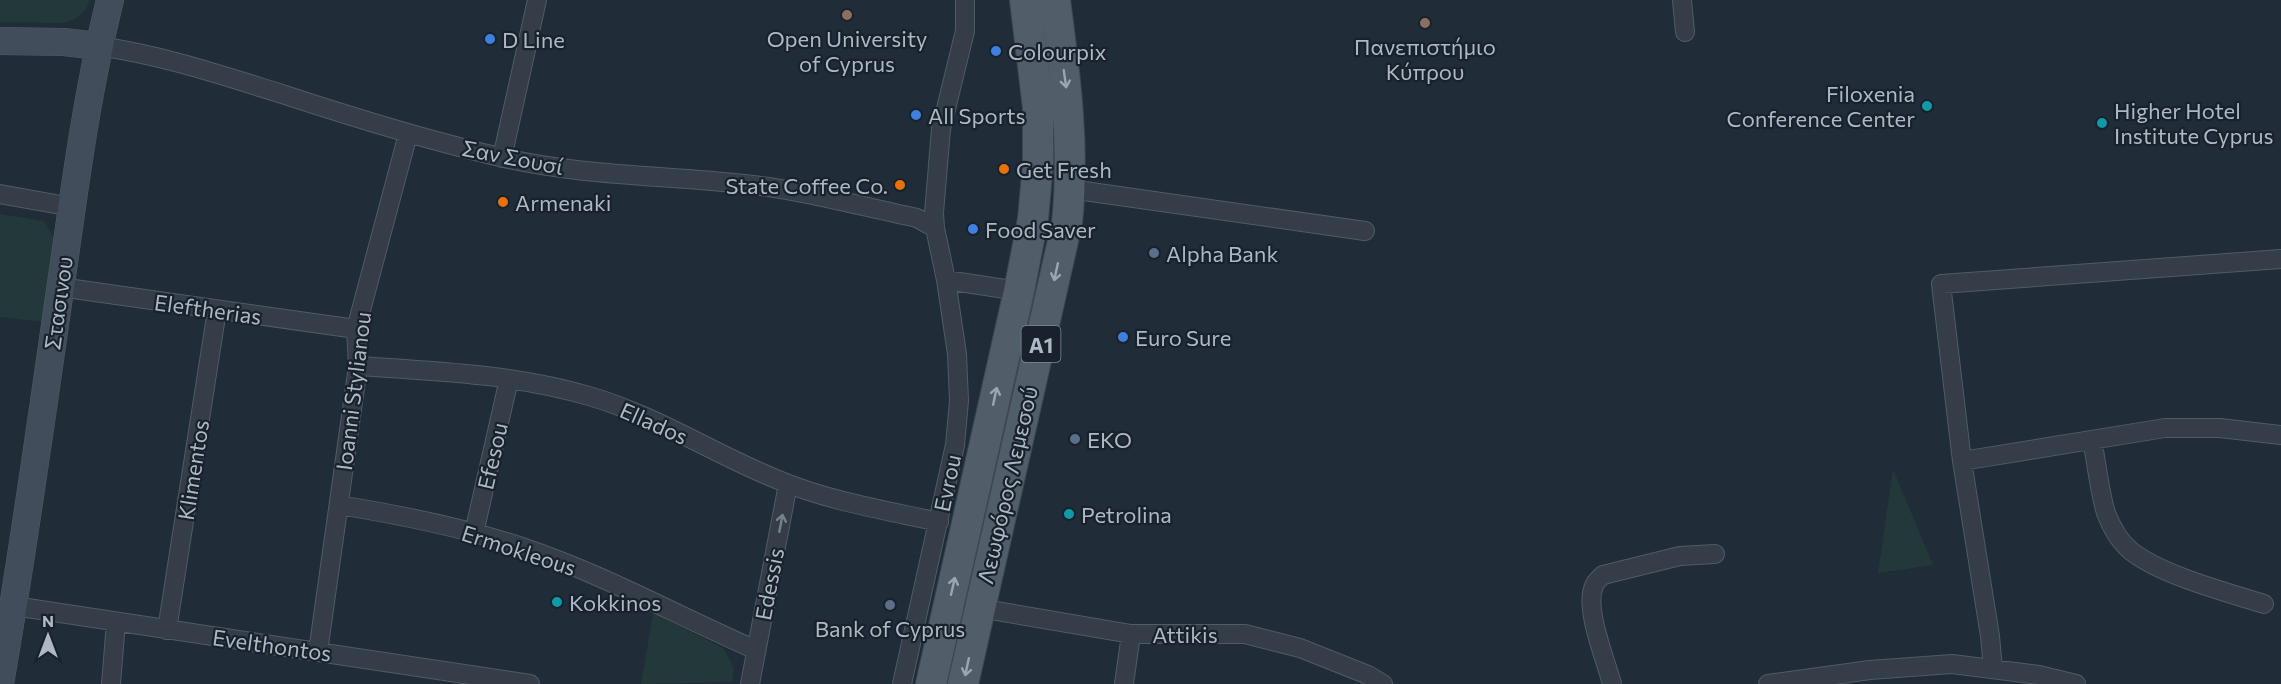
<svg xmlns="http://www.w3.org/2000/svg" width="2281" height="684" viewBox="0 0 2281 684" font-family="Commissioner,sans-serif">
<rect width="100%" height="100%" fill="#202c37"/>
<!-- green -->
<path fill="#233939" d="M0,0H90C85,14 76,21 61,23L0,22Z
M0,214L44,221L56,242L43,322L0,317Z
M1893,469L1933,565L1878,573Z
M653,613L723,648L734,668L732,682L641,684Z"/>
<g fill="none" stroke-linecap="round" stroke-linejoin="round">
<!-- street casing -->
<g stroke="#515b65" stroke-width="20">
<path id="street" d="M1682,0L1685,32
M98,46C162,55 221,75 282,94C355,118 426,140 500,157C580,176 662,175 744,184C802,190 860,206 917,218L935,228
M502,158L537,0
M1070,189L1365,231
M0,194L72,207
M946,280L1019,291
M60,287L356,329
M358,366C435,371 514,374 589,396C655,415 712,453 776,479C828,501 884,510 939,522
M2092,440C2097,464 2099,490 2106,513C2111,526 2120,542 2131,551C2161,575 2226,592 2264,604
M1962,461L2165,428H2220L2281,435
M339,505C401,515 462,527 522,547C603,574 678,616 756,650
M474,533L509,379
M14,606L530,684
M979,608L1131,634H1245L1300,648L1368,675L1383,684
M167,630L217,310
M318,652L358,366L356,329L408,134
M1993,669L1990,636L1962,461L1941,284L2281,259
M111,684L116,622
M750,684L788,484
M902,684L955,445L959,401L957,354L946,280L935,228L934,213L941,129L965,31V0
M1124,684L1131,634
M1612,684C1606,660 1584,609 1594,586C1595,582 1600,578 1603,575L1680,556L1715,554
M1768,684L1870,670L1952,664L2039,675L2076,684"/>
</g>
<!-- secondary casing -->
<g stroke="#515b65" stroke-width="28">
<path id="secondary" d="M0,41L64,42L98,46
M0,684C25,542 44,399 65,256C77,170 89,84 110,0"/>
</g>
<!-- primary casing -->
<g stroke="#3d4651" stroke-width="32">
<path id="primary" d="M931,684L1019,291L1033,219L1038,163V108L1025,0
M963,684L1067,223C1075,148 1065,74 1055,0"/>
</g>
<!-- street -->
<use href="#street" stroke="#343d48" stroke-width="18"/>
<!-- secondary -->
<use href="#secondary" stroke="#424d5b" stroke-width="27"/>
<!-- primary -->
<use href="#primary" stroke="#515d68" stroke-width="30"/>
</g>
<!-- one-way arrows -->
<defs><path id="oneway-shaft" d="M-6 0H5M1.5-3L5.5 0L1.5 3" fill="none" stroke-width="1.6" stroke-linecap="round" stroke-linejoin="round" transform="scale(1.5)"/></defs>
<g stroke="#9ba6b2">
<use href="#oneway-shaft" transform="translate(1065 79) rotate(82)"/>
<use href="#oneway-shaft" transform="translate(1056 272) rotate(102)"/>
<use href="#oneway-shaft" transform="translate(995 396) rotate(-78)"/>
<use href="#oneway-shaft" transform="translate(953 586) rotate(-77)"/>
<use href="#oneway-shaft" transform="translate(967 667) rotate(102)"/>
</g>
<use stroke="#77818c" href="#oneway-shaft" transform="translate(781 523) rotate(-79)"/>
<!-- markers -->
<g fill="#8d6e63" stroke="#19222c" stroke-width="2">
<circle cx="847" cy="15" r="6"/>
<circle cx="1425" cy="23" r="6"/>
</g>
<g fill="#3f7fe0" stroke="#19222c" stroke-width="2">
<circle cx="490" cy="39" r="6"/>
<circle cx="996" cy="51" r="6"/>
<circle cx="916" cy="115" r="6"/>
<circle cx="973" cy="229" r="6"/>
<circle cx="1123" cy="337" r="6"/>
</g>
<g fill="#0f9aa8" stroke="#19222c" stroke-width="2">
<circle cx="1927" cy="106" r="6"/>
<circle cx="2102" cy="123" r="6"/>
<circle cx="1069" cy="514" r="6"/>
<circle cx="557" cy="602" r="6"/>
</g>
<g fill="#e8710a" stroke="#19222c" stroke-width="2">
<circle cx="1004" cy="169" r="6"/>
<circle cx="900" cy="185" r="6"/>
<circle cx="503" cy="202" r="6"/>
</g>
<g fill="#5c6f8a" stroke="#19222c" stroke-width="2">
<circle cx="1154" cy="253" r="6"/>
<circle cx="1075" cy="439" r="6"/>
<circle cx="890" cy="605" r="6"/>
</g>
<g text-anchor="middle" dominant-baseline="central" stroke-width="4.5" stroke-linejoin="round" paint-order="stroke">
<!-- shield labels -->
<rect fill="#19222c" stroke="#818b96" stroke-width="1.5" x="1021.5" y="326" width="39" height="36" rx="4.5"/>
<g font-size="21" font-weight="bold" fill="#aeb8c4">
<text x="1041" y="344">A1</text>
</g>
<!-- poi labels -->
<g font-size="22" fill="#aeb8c4" stroke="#19222c" text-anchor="start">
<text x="847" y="38" text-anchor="middle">Open University<tspan x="847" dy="25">of Cyprus</tspan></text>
<text x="502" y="39">D Line</text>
<text x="1425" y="46" text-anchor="middle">Πανεπιστήμιο<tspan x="1425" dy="25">Κύπρου</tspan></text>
<text x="1008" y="51">Colourpix</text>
<text x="1915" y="93" text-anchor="end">Filoxenia<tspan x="1915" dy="25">Conference Center</tspan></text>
<text x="2114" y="110">Higher Hotel<tspan x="2114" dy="25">Institute Cyprus</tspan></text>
<text x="928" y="115">All Sports</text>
<text x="1016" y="169">Get Fresh</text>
<text x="888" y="185" text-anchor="end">State Coffee Co.</text>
<text x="515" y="202">Armenaki</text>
<text x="985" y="229">Food Saver</text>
<text x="1166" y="253">Alpha Bank</text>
<text x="1135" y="337">Euro Sure</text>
<text x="1087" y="439">EKO</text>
<text x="1081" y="514">Petrolina</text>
<text x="569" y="602">Kokkinos</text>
<text x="890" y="628" text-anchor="middle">Bank of Cyprus</text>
</g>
<!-- street labels -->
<g font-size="22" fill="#aeb8c4" stroke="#19222c">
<text transform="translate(513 157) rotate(11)">Σαν Σουσί</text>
<text transform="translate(58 303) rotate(-82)">Στασινου</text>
<text transform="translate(208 309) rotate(8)">Eleftherias</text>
<text transform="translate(353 391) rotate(-83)">Ioanni Stylianou</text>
<text transform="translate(654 423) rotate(24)">Ellados</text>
<text transform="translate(492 456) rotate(-77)">Efesou</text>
<text transform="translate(193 470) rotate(-81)">Klimentos</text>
<text transform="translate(947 483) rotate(-78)">Evrou</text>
<text transform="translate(1007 485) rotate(-77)">Λεωφόρος Λεμεσού</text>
<text transform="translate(519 550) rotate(18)">Ermokleous</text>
<text transform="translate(769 584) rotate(-79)">Edessis</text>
<text x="1185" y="634">Attikis</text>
<text transform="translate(272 645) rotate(8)">Evelthontos</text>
</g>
</g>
<!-- north arrow -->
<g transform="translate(48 636)" stroke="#19222c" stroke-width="4.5" paint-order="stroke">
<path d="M0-4.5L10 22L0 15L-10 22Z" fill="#aeb8c4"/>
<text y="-9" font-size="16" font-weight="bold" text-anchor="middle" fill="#aeb8c4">N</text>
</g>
</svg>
